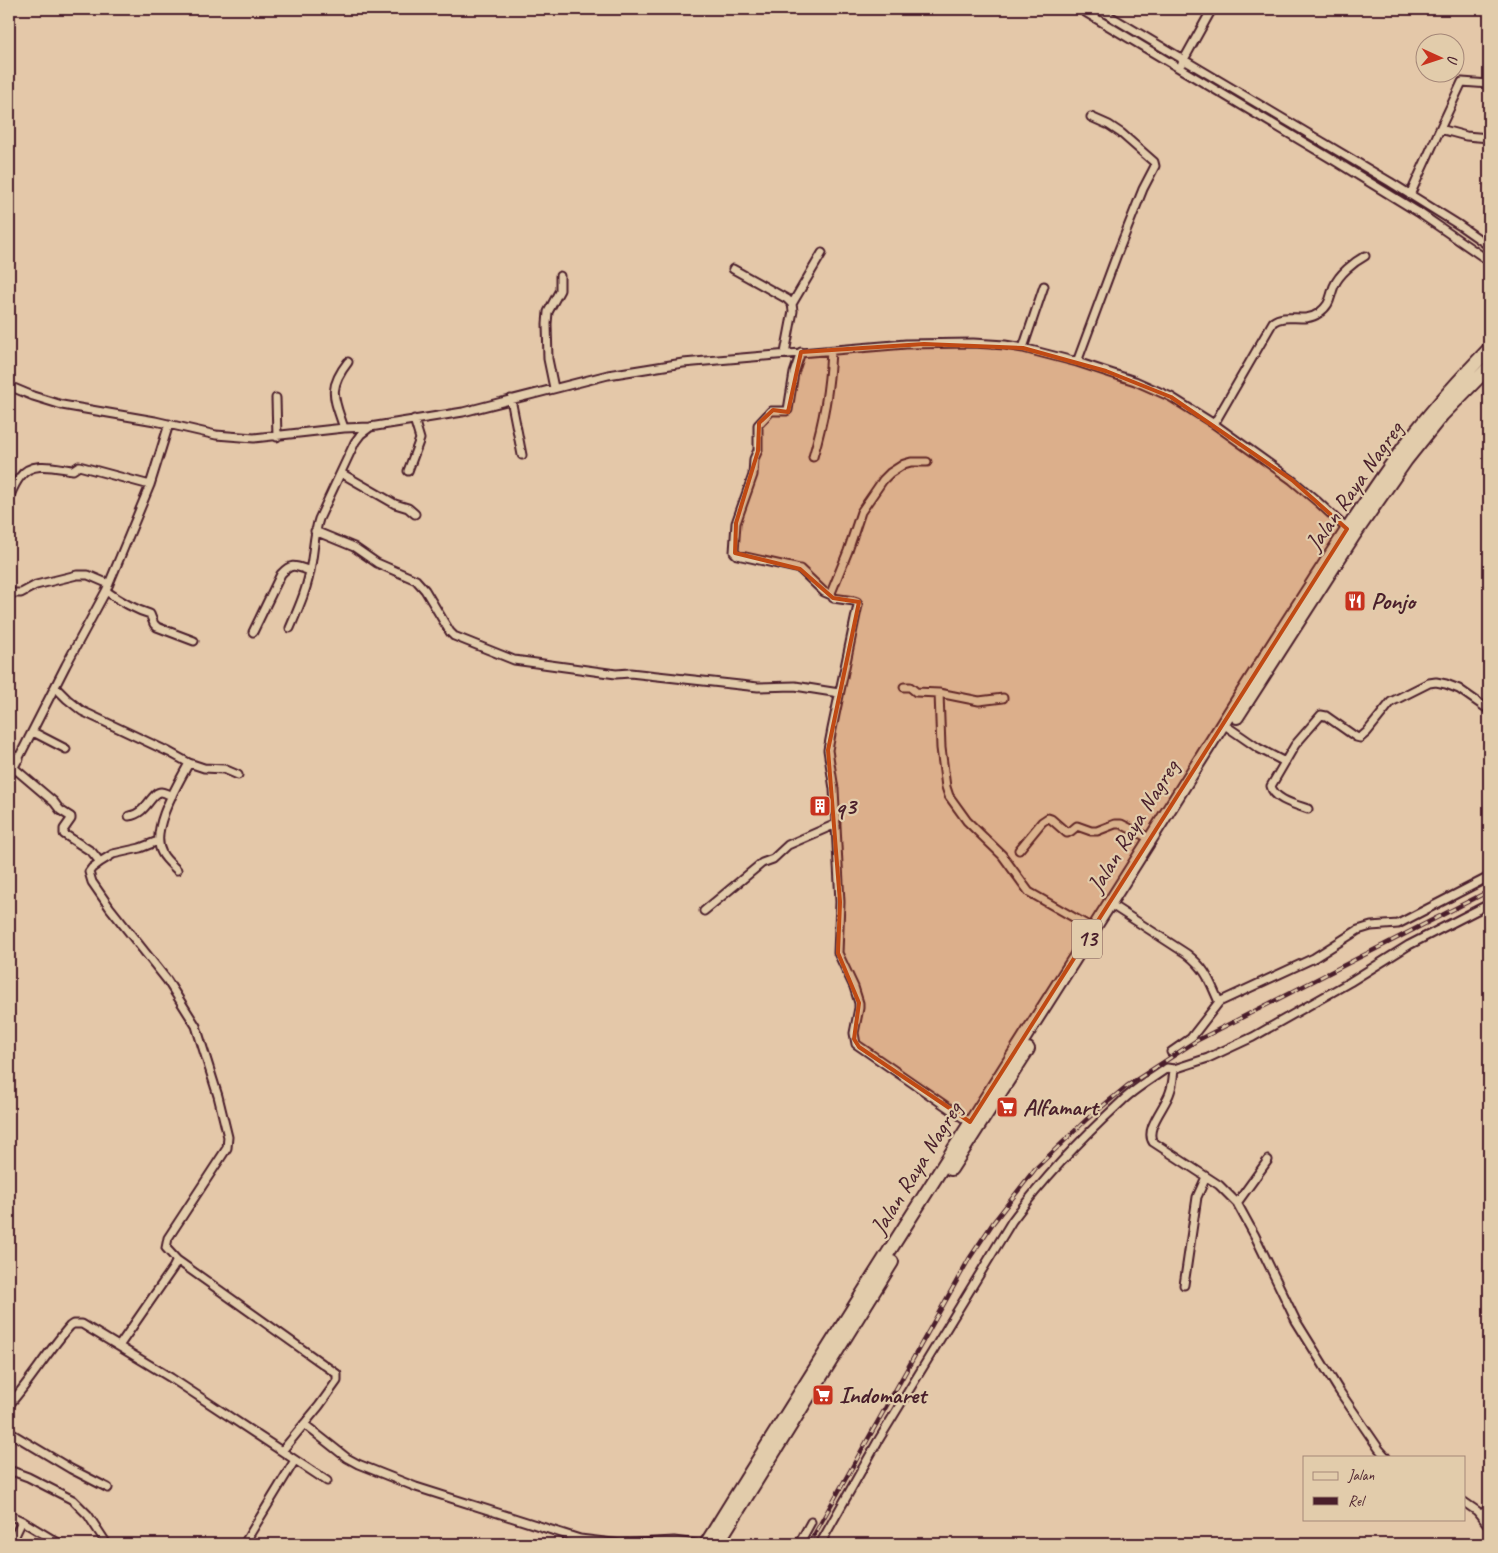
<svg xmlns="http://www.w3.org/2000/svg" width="1498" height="1553" viewBox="0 0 1498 1553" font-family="Caveat,sans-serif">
<rect width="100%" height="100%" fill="#e4c8a9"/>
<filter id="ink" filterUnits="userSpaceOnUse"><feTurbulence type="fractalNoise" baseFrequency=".02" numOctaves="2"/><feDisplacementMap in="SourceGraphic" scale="10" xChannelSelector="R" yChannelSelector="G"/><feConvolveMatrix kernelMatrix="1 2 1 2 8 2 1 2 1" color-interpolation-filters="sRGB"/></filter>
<g filter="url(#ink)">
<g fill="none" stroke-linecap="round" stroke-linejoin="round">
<!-- street casing -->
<g stroke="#4a1f2b" stroke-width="11">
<path id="street" d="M1080,9L1335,161L1418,212L1489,261
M1098,9L1390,182L1459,225L1489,246
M1182,63L1212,9
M1440,129L1462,82L1489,84
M1410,195L1440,129L1466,136L1489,138
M733,269L787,299L792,304L793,311L785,353
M792,304L822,253
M1023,348L1044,286
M801,352L794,373L788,410L786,411H771L758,425V450L754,459L753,475L736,523L734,552L737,555L800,569L824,592L831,595
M1077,362L1116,257L1143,189L1155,166L1154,162L1121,133L1109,125L1091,117
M9,386L33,396L62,405L155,421L216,435L254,438L344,428L370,427L463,412L608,375L683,363L906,344L973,343L1005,345L1023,348L1077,362L1135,381L1171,397L1214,424L1292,480L1318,502L1349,531
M554,388L548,359L547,324L548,312L560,290V276
M276,398L277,437
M511,399L522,455
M1214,424L1273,322C1287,312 1304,324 1319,313C1331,304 1329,299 1334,286C1339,274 1354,262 1365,256
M344,428C334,398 327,389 348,362
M813,457C824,419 829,390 831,351
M927,462H911L904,464L890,473L883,480L861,512L848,551L831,593L833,598L854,601L857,602L858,605L832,729L828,750L834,789L840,902L838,953L854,987L859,1003V1008L854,1033L856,1044L972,1124
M408,471L420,439L414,419
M341,473L395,504L408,508L415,514
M9,498C12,491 15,483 20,477C32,460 56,468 73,470L79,466L150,485
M315,531L354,547L377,563L416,580L425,590L450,632L454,636L514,660L616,674L630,673L758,687L795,686L839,693
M106,591C120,601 133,609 150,614L154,624L157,627L194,641
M9,593H21L36,585L77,575H88L109,584
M290,628C299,607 308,587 311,565C314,549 314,534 319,519L355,442L361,434L369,428
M253,632L281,574C292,562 296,566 310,571
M55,687L67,699L82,711L169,752L189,763L204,768L224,769L238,775
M904,687H910L916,692L939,693L941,748L946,787L949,796L967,821L1002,855L1029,892L1094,929
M939,693L979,701L1003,698
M1229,728L1258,748L1285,762
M33,732L66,749
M9,753L19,759
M14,768L54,802L60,810L71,817V819L64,829V834L92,852L100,862L92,868L89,872L92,882L110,908L167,980L196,1026L218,1096L228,1137L227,1148L168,1238L166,1248L177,1260L173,1268L119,1346
M9,777L66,665L106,591L150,485L169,424
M1308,809C1297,805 1274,800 1271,786L1295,745L1321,715L1326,716L1356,737L1360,738L1367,732L1391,702L1429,683L1436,682L1446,684L1459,689L1489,710
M129,816C147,814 151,792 161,792C164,792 169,795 172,796
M1019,850L1042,822L1048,818L1051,819L1067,833L1071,831L1077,826L1091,831H1097L1115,824H1121L1151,839
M100,862L113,854L140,848L158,841
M177,870C172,865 165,859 162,853C149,830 178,784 189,763
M1110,904L1187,954C1207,970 1209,980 1219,1002
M704,911L762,863L773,859L788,845L836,824
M1171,1052L1191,1038L1219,1002L1314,958L1358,930L1371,926L1398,924L1489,877
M1174,1069C1173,1077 1173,1084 1170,1092C1166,1106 1144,1129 1153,1142L1219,1185L1237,1203L1255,1236L1296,1321L1340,1392L1379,1449L1386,1457
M1237,1203L1268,1160
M177,1260L337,1374V1381L319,1406L282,1451
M1184,1285L1197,1197L1206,1177
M9,1405C31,1380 48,1351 70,1326L73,1324H82L171,1378L327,1481
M304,1424L347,1458L358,1464L416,1487L580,1539L621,1544L674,1541L697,1544
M9,1432L71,1469L108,1488
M9,1470L28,1477L73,1500L88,1515L107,1544
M1464,1502L1477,1511L1489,1526
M9,1515L22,1521L11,1544
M1481,1515L1489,1508
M22,1521L60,1544
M244,1544L295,1460
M799,1544L811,1522
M820,1544L878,1441L1012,1221C1044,1178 1082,1138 1121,1102C1134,1089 1152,1079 1167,1068L1174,1069L1208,1058L1253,1037L1350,982L1409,945L1489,904"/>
</g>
<!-- highway casing -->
<g stroke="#4a1f2b" stroke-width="16">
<path id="highway" d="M1237,717L1354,535L1406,460L1442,415L1489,367
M951,1169L1028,1049
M706,1544C854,1304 1007,1066 1158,827C1209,746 1260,664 1312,584C1346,532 1379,479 1417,430C1440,401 1464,375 1489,349
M717,1544L892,1262"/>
</g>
<!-- street -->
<use href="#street" stroke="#e2ccab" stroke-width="7"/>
<!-- highway -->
<use href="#highway" stroke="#e2ccab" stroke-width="12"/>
<!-- rail casing -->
<g stroke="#4a1f2b" stroke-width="4.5">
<path id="rail" d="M809,1544L969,1259L993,1223L1035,1169L1087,1119L1127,1086L1196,1041L1489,891"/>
</g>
<!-- rail -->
<use href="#rail" stroke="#e2ccab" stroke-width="2.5" stroke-dasharray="8" stroke-linecap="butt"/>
</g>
</g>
<!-- marked area -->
<path fill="#c04a14" fill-opacity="0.2" stroke="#c04a14" stroke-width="4" stroke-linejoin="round" d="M924,344L1023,348L1106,371L1171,397L1292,480L1347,529L970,1122L859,1047L854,1039L859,1003L838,953L840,902L828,750L859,602L833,598L800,569L735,553L736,523L758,451L759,423L773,410L788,412L801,352Z"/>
<!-- icons -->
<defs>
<g id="restaurant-square" transform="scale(1.125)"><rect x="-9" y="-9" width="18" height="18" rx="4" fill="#c8321e" stroke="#e2ccab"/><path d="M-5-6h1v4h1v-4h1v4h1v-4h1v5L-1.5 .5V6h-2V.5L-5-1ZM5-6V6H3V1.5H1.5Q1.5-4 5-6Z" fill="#fff"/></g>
<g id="building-square" transform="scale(1.125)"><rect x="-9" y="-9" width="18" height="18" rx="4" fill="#c8321e" stroke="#e2ccab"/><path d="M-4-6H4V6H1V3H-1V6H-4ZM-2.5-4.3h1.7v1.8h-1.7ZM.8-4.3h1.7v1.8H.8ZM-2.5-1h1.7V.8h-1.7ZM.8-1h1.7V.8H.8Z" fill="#fff"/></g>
<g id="supermarket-square" transform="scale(1.125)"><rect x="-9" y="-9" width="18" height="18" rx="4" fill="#c8321e" stroke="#e2ccab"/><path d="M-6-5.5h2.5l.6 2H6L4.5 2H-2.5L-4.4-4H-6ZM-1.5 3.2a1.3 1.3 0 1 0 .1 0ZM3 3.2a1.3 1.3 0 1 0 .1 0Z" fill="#fff"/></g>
</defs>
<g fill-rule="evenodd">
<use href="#restaurant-square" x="1355" y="601"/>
<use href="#building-square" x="820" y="806"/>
<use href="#supermarket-square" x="1007" y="1107"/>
<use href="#supermarket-square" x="823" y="1395"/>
</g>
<g text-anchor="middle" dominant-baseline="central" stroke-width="4.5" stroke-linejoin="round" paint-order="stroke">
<!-- shield labels -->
<rect fill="#e2ccab" stroke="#785351" stroke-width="1" x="1072" y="919.5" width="30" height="39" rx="4"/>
<g font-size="22" font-weight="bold" fill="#4a1f2b">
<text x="1087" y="939">13</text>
</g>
<!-- street labels -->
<g font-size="24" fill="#4a1f2b" stroke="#e2ccab">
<text transform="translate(1354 486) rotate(-55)">Jalan Raya Nagreg</text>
<text transform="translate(1133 826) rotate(-58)">Jalan Raya Nagreg</text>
<text transform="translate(916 1168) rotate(-58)">Jalan Raya Nagreg</text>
</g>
<!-- poi labels -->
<g font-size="24" font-weight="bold" fill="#4a1f2b" stroke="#e2ccab" text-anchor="start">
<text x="1371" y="601">Ponjo</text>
<text x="836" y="806">q3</text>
<text x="1023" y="1107">Alfamart</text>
<text x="839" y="1395">Indomaret</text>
</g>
</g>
<!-- margin -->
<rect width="1498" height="1553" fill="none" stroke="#e2ccab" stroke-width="30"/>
<rect x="15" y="15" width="1468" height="1523" fill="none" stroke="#4a1f2b" stroke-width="2" filter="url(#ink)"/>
<!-- legend -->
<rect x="1303" y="1456" width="162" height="65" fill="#e2ccab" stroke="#a58778"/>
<rect x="1313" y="1472" width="25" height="8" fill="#e2ccab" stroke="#a58778"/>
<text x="1348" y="1480" font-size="15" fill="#4a1f2b">Jalan</text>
<rect x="1313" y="1497" width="25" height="8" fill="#4a1f2b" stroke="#a58778"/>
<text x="1348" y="1506" font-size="15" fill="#4a1f2b">Rel</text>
<!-- north arrow -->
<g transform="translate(1440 58) rotate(93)"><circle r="24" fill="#e2ccab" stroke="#a58778"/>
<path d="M0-4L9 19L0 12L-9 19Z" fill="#c8321e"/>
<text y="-8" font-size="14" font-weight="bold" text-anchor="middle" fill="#4a1f2b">U</text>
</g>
</svg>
